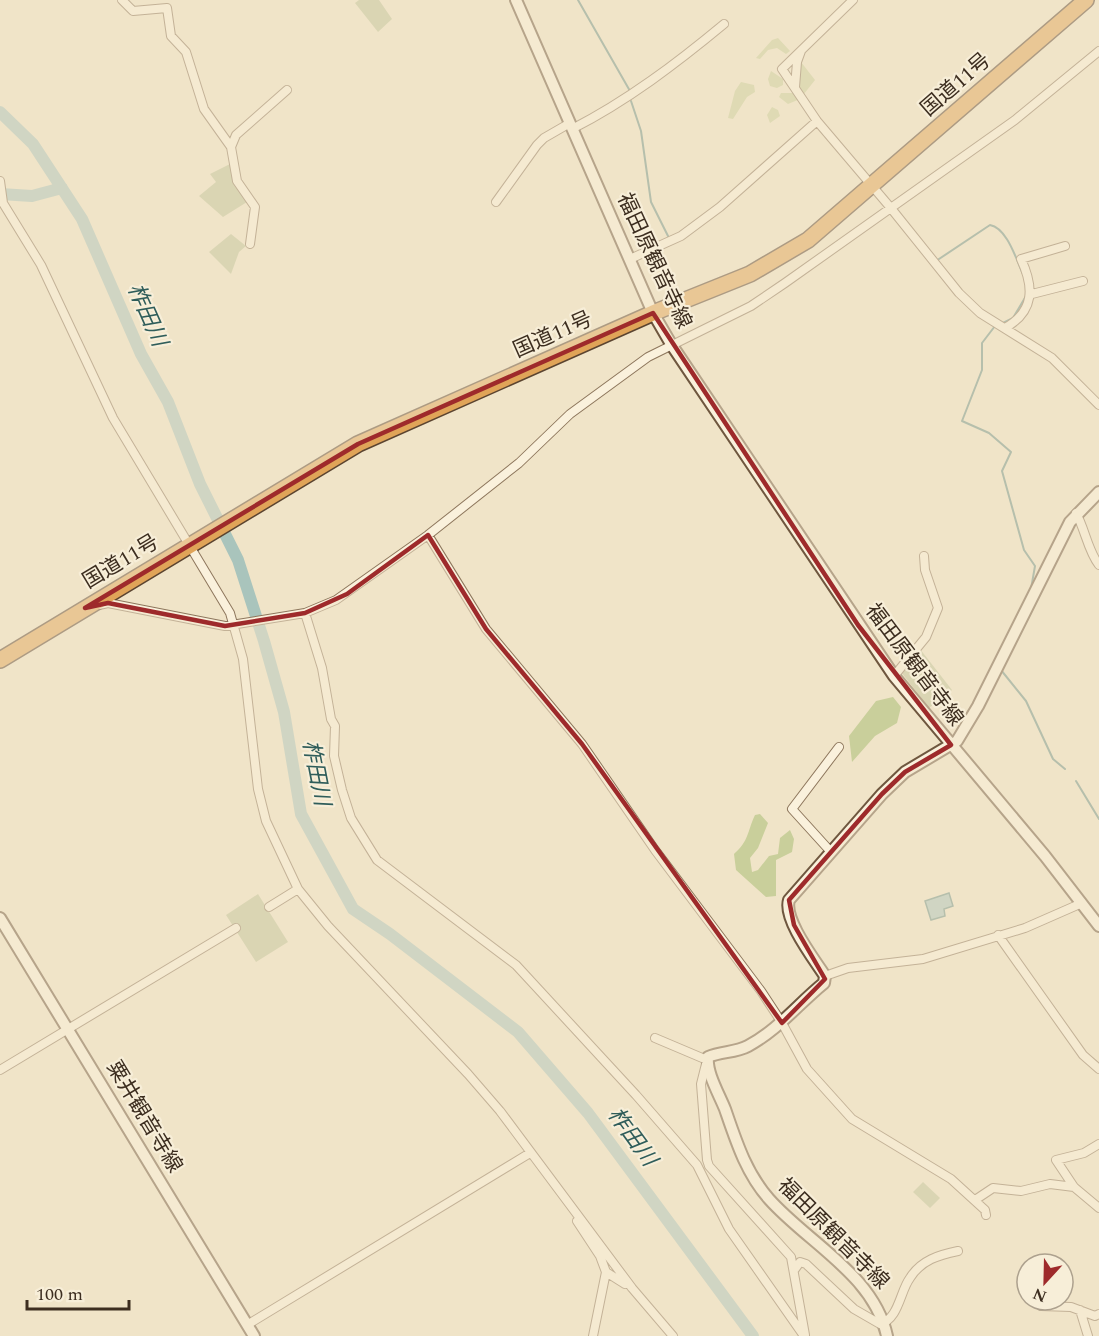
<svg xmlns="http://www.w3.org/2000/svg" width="1099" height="1336" viewBox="0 0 1099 1336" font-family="Spectral,'Noto Sans JP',serif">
<rect width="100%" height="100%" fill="#f0e4c8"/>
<!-- green -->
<path fill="#c9cf9b" d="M778,38L790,51L786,54L777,48L768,50L760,59L756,58L772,40Z
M801,62L815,80L800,99L788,104L779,97L781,93H800L798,64Z
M771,71L783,79V85L777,88L770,86L768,79Z
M741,82L754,85L755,92L747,97L733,119L728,118L735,91Z
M772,107L778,110L780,116L770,123L767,115Z
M893,697L901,707L897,723L875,736L852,762L849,736L876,701Z
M760,814L768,823L758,848L750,858L752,872L758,870L769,856L778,854L780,838L790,830L794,839L792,852L776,860V896L766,897L736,870L734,854C749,841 747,832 755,815Z"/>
<!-- cemetery -->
<path fill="#bfc49a" d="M359,0H379L392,19L378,32L355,3Z
M230,164L234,185L247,202L223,217L199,196L216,182L210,174Z
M231,234L246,246L239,252L231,274L209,252Z
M920,649L952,690L929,708L901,672Z
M258,894L288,942L256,962L226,915Z
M923,1182L940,1198L930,1208L913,1192Z"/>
<!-- water -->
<path fill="#a9c4bc" stroke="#6f938a" stroke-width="1.5" d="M949,893L953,906L944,909L945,916L931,920L925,901Z"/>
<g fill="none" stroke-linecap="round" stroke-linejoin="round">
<!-- stream -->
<path stroke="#6f938a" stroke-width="2" d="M578,0L630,91
M631,101L641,131L651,202L669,238
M936,261L990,225C1007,228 1016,259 1023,274
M1001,324L1013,318L1026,296
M995,326L982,343V370L962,421L989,433L1011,452L1002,471L1024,550L1035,566L1031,589
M1001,670L1026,701L1053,759L1065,769
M1076,781L1099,819"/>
<!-- river -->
<path stroke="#a9c4bc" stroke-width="12" d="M0,112L33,144L82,219L141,354L168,402L200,484L238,560L264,641L284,712L301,814L353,909L390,934L518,1032L588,1113L753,1336
M0,194L32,196L62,188"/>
<!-- street casing -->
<g stroke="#8d765c" stroke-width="10">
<path id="street" d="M122,0L133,11L167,8L171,36L186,52L204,109L231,147L237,181L255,207L250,244
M853,0L782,69L817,121L890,207L959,293L980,313L1052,358L1099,405
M795,87L797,62L801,51
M572,129C627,101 677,63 724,24
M231,147L236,135L287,90
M0,181L3,203L41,265L113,418L230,613L243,659L258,789L266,821L298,889L328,926L468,1074L500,1111L632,1288L673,1336
M496,202L537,145L544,138L570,123
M630,259L681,236L720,207L817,121
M1032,294L1083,281
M1005,328C1035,311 1034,287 1021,259L1065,246
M1076,513C1085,529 1088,551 1099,565
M428,535L486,629L582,744L655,850L761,991L782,1023L807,1069L852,1119L951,1179L985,1210L986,1215
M99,605L108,603L225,626L305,613L336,600L428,535L519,463L570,414L648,357L751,306L785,283L1015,120L1099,51
M305,613L322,668L331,719L335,726L334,756L342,790L351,818L377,860L516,965L636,1095L697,1165L729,1229L804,1336
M894,676L926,637L938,608L925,570L924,556
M831,852L792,809L839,747
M269,907L298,889
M998,935L1083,1055L1099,1069
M825,976L848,968L923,959L1025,928L1082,903
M655,1038L707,1060L701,1084L707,1160L709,1166L791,1257L805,1335
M0,1070L236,928
M1099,1144L1084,1153L1056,1160L1074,1187L1099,1208
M975,1200L993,1188L1021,1191L1050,1184L1074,1187
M577,1221L600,1256L606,1272L593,1336
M795,1269L800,1262L806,1264L854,1309L880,1324C899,1319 900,1291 910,1278C921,1260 939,1255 958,1251
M606,1272L625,1284
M1041,1306L1071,1307L1095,1316L1099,1314
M1080,1310L1088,1336
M247,1325L530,1153"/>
</g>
<!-- secondary casing -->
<g stroke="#6f573f" stroke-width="14">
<path id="secondary" d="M516,0L653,313L671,344L894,676L1045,856L1099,926
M0,918L254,1336
M887,1336C874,1275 808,1243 769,1199C746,1173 736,1141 725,1109C719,1094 706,1072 708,1057C721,1051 735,1053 748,1046C778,1030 798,1004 824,983L825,976C814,959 783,919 789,900L882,794L905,772L957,741L978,706L1070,522L1099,492"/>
</g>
<!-- highway casing -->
<g stroke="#5b4430" stroke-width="18">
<path id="highway" d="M0,660L358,444L653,313L750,274L808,240L1086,0"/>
</g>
<!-- street -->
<use href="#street" stroke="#faf1dc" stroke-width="8"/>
<!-- secondary -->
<use href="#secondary" stroke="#faf1dc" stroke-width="10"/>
<!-- highway -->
<use href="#highway" stroke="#e0a458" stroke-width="15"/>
</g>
<!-- marked area -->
<path d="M0 0H1099V1336H0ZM653,313L858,625L951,745L905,772L882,794L789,900L794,925L825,979L782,1023L582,744L486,629L428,535L347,594L305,613L225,626L108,603L85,608L358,444Z" fill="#f0e4c8" fill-opacity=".55" fill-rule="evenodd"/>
<path fill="none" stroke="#9e2a2b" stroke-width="4.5" stroke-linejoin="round" d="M653,313L858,625L951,745L905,772L882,794L789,900L794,925L825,979L782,1023L582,744L486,629L428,535L347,594L305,613L225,626L108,603L85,608L358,444Z"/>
<g text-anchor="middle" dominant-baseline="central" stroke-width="4.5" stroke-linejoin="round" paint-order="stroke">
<!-- street labels -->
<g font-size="21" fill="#3d2e20" stroke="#f7eed8">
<text transform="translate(956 85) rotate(-41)">国道11号</text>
<text transform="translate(654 261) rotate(65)">福田原観音寺線</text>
<text transform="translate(553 335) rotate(-24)">国道11号</text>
<text transform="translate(121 562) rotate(-31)">国道11号</text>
<text transform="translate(914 665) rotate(53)">福田原観音寺線</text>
<text transform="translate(144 1117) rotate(59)">粟井観音寺線</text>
<text transform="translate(833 1234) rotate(45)">福田原観音寺線</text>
</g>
<!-- water labels -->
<g font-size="22" font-style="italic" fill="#2f5d5a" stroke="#f7eed8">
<text transform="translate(147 315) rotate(66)">柞田川</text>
<text transform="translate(316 773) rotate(79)">柞田川</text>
<text transform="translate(632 1137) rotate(54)">柞田川</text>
</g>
</g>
<!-- north arrow -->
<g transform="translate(1045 1282) rotate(202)"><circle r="28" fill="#f7eed8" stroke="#ada18e" stroke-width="1.5"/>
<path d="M0-4.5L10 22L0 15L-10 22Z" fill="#9e2a2b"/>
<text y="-9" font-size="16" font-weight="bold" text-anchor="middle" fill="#3d2e20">N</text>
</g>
<!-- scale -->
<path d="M27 1300v9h102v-9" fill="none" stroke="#3d2e20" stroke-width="3"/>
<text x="36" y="1300" font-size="18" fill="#3d2e20" stroke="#f7eed8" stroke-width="4.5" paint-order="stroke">100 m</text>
</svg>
